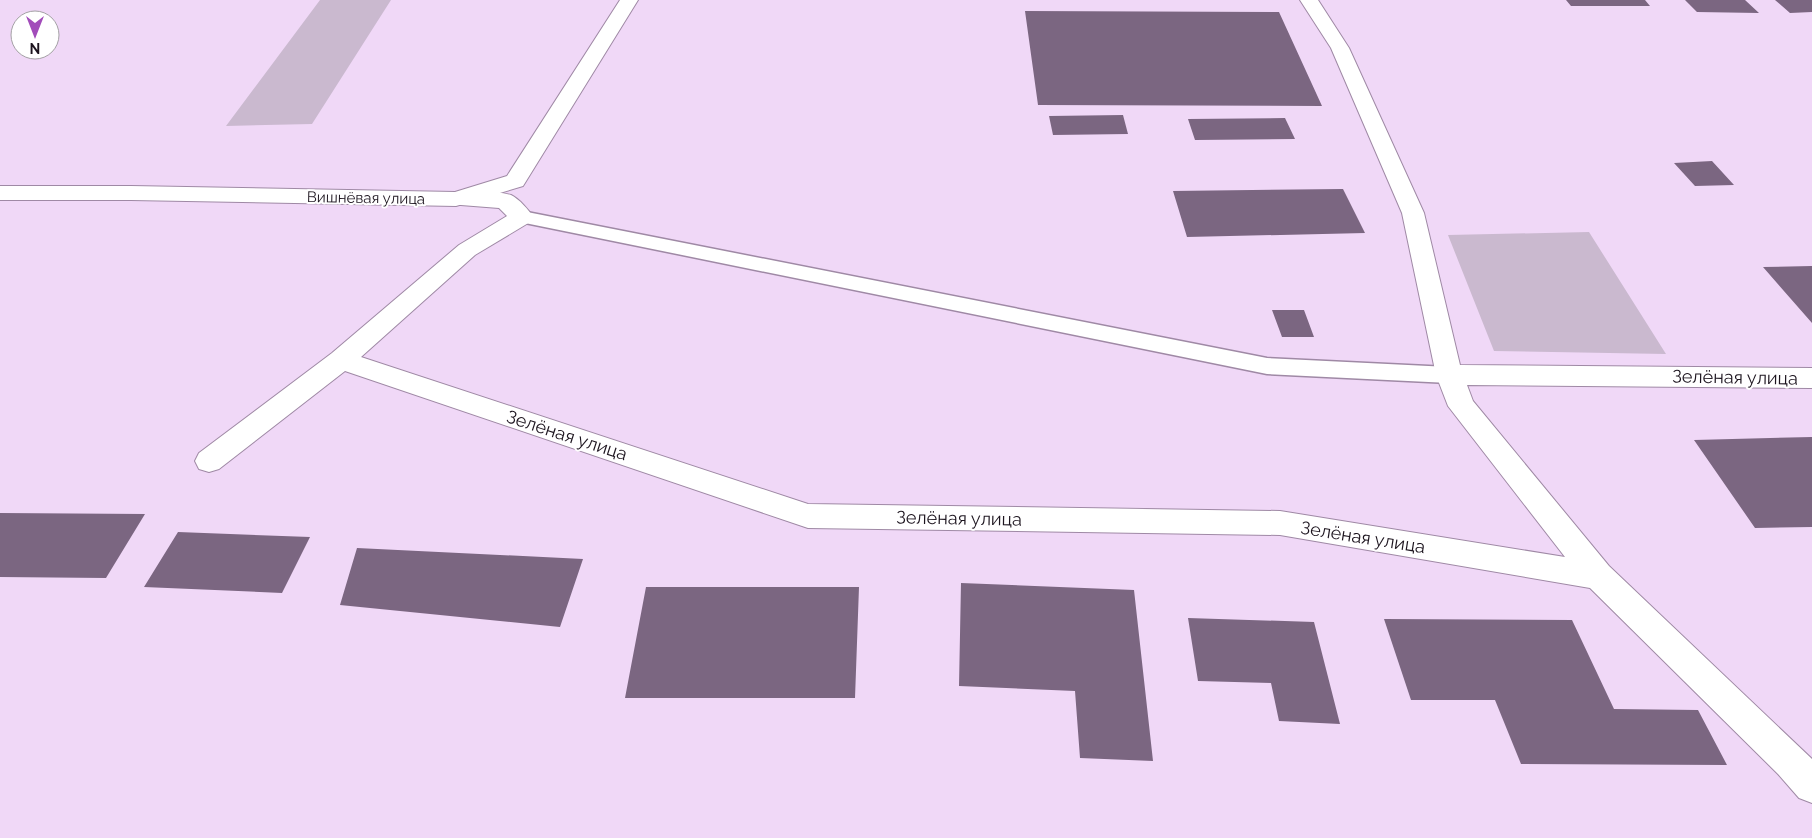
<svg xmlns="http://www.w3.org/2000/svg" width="1812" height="838" viewBox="0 0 1812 838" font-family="Raleway,sans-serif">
<rect width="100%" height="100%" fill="#f0d8f7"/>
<!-- green -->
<path fill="#cab9cf" d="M320,0H391L312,124L226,126Z
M1589,232L1666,354L1494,351L1448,235Z"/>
<!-- building -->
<path fill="#7b6681" d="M1566,0H1645L1650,6H1571Z
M1685,0H1745L1759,13L1697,12Z
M1775,0H1812V12L1790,13Z
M1025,11L1279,12L1322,106L1038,105Z
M1123,115L1128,134L1053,135L1049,116Z
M1285,118L1295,139L1195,140L1188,119Z
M1712,161L1734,185L1695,186L1674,163Z
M1343,189L1365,233L1187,237L1173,191Z
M1812,266V323L1763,267Z
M1272,310H1304L1314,337H1282Z
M1812,437V527L1755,528L1694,440Z
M0,513L145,514L106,578L0,577Z
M178,532L310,537L282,593L144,587Z
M357,548L583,559L560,627L340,605Z
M961,583L1134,590L1153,761L1080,758L1075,691L959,686Z
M646,587H859L855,698H625Z
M1188,618L1314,622L1340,724L1279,721L1271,683L1198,681Z
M1384,619L1572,620L1614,709L1698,710L1727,765L1521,764L1495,700H1411Z"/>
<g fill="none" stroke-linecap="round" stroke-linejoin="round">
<!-- lane casing -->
<g stroke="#9f89a5" stroke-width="3">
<path id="lane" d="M522,211L1267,358L1449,367L1457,369L1460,375L1457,381L1449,383L1267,374L515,221L513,217L515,213Z"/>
</g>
<!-- street casing -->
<g stroke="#9f89a5" stroke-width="2">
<path id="street" d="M1300,0H1318L1349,48L1424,213L1460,365L1812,368V388L1467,385L1473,401L1609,566L1812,759V803L1799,798L1778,774L1590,588L1280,535L808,528L345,371L219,469L209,472L199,469L195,461L199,453L332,353L459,245L507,216L499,208L448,204L445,199L448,194C461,191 498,191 511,195C519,199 529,210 533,217L530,222L475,255L361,357L808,504L1280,511L1565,557L1448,406L1436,375L1402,213L1331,48Z"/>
</g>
<!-- secondary casing -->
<g stroke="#9f89a5" stroke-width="2">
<path id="secondary" d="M620,0H638L523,186L456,206L131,200H0V186H131L455,192L507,176Z"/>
</g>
<!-- lane -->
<use href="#lane" fill="#fff" fill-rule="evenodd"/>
<!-- street -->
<use href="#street" fill="#fff" fill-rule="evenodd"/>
<!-- secondary -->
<use href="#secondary" fill="#fff" fill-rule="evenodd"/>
</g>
<g text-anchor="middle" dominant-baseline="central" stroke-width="4" stroke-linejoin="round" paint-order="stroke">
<!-- far-street labels -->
<g font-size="15" fill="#1c141e" stroke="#fff">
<text transform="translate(366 198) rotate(1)">Вишнёвая улица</text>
</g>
<!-- street labels -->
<g font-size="18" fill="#1c141e" stroke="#fff">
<text transform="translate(1735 377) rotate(1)">Зелёная улица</text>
<text transform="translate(567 435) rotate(18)">Зелёная улица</text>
<text transform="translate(959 518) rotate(1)">Зелёная улица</text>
<text transform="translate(1363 537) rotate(9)">Зелёная улица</text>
</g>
</g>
<!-- north arrow -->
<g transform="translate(35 35) rotate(180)"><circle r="24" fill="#ffffff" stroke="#a4a1a5"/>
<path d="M0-4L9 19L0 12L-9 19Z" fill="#a24cba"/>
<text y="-8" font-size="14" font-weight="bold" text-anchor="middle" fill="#1c141e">N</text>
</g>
</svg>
